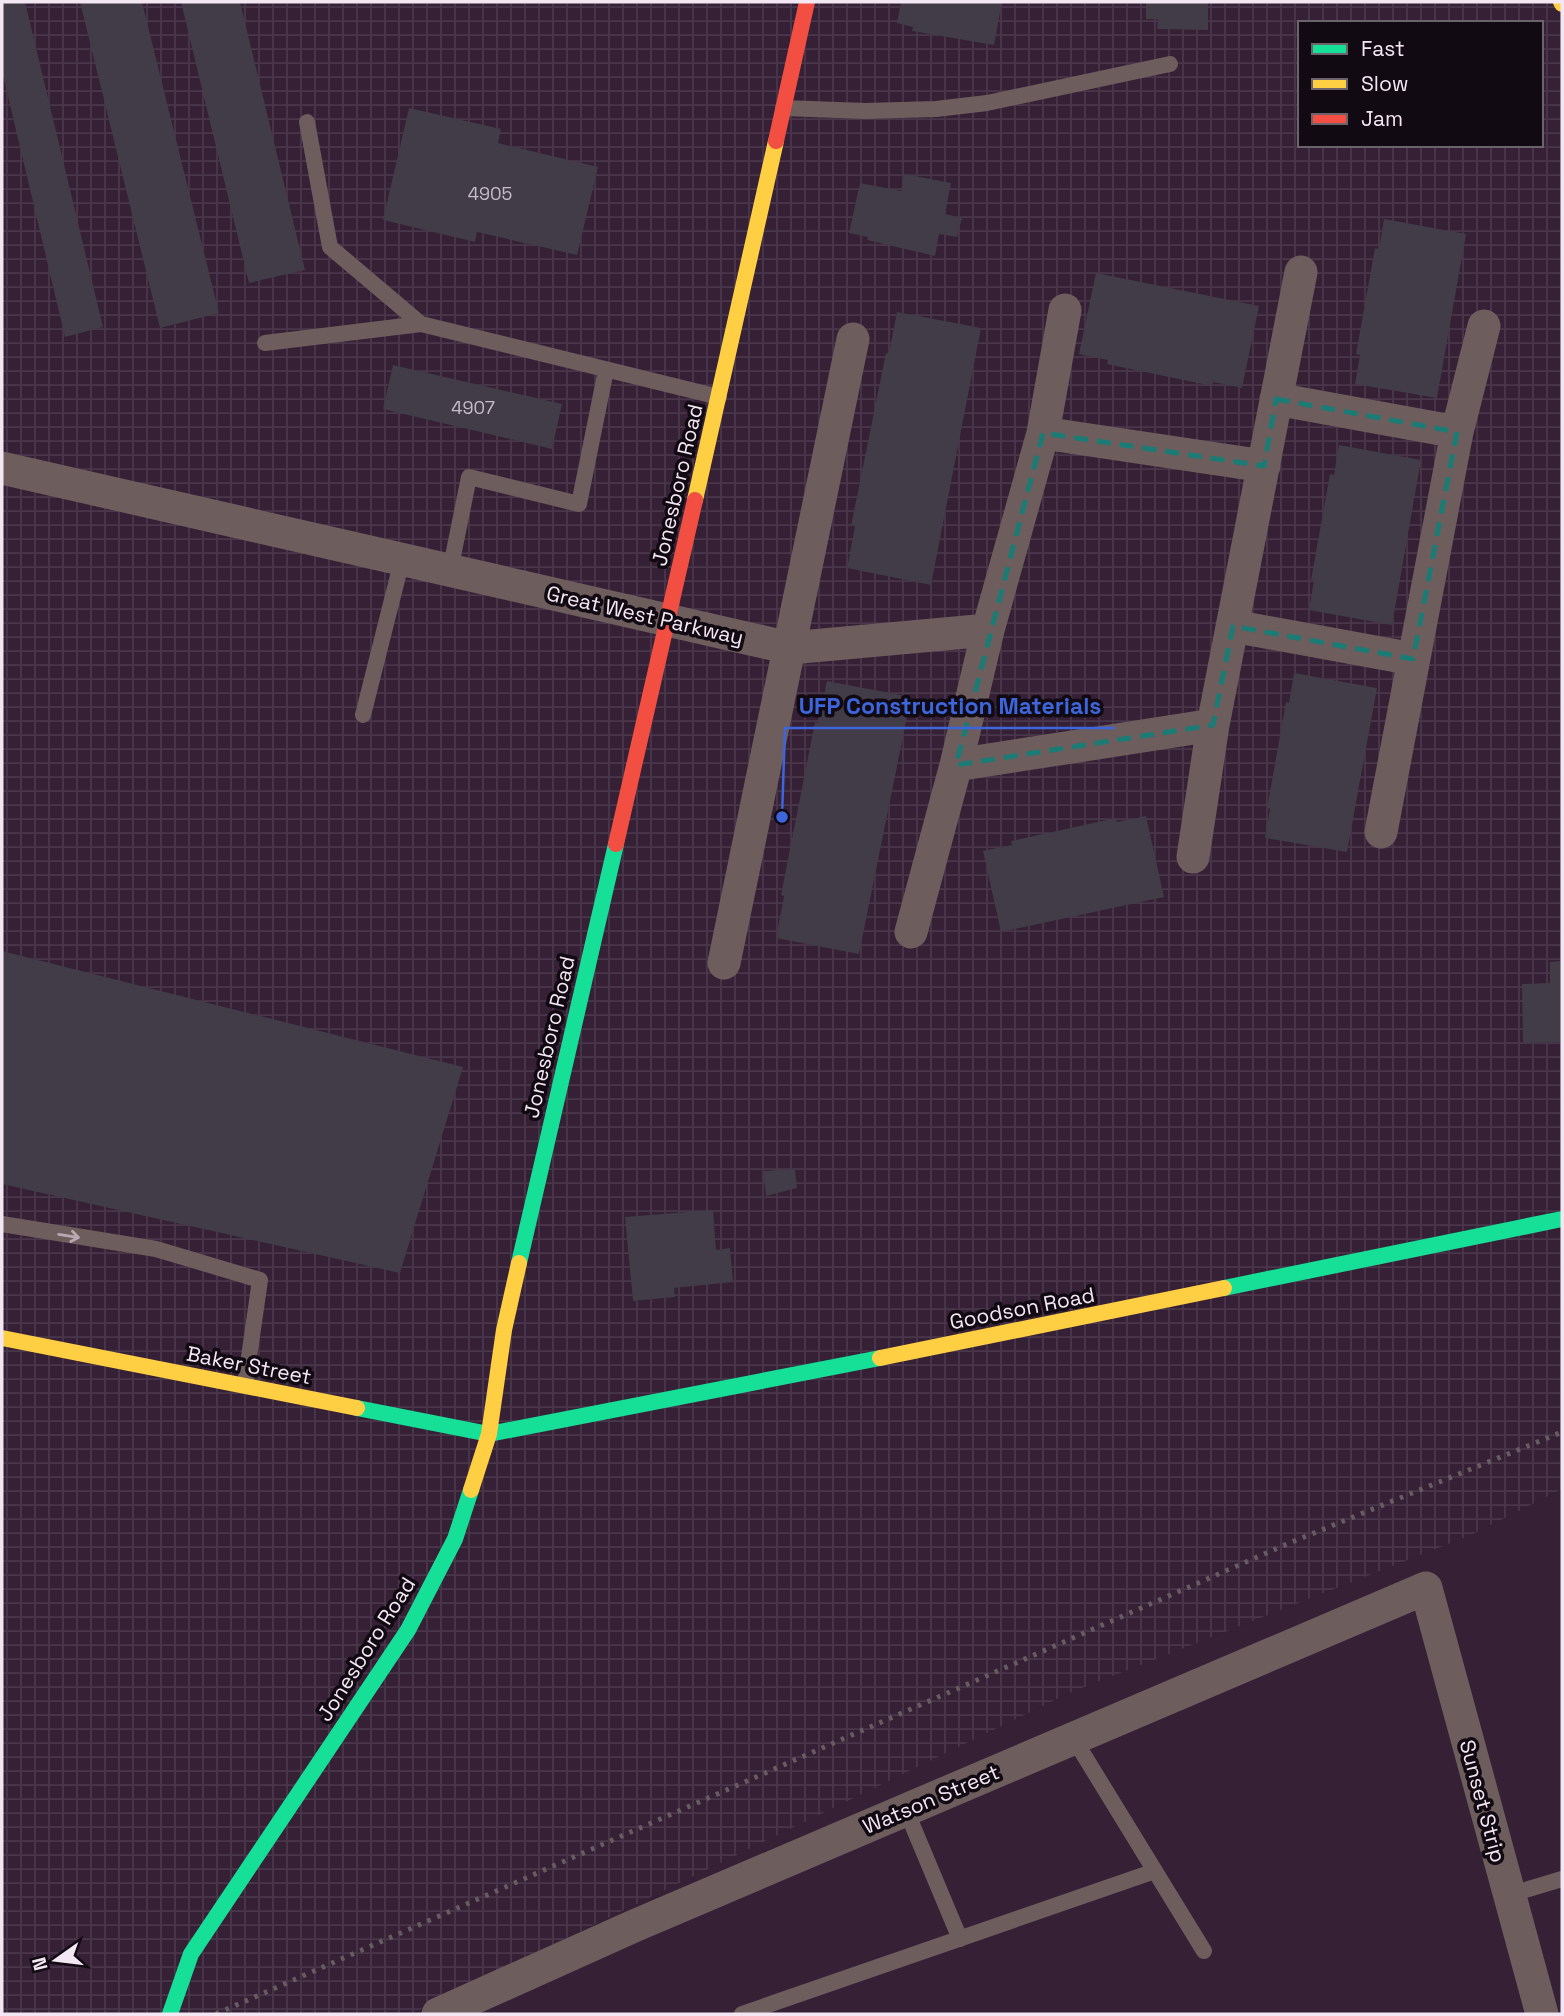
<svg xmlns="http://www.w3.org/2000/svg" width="1564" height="2016" viewBox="0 0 1564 2016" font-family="'Space Grotesk',sans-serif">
<defs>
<pattern id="industrial-grid" width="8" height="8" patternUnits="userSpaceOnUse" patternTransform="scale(1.75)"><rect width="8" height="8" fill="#352036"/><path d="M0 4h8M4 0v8" fill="none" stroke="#49364a"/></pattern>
</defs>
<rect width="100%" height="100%" fill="#2a202b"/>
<!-- built -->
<path fill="#352036" d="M1562,1489V2014H411L1067,1694L1469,1536Z"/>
<!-- industrial -->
<path fill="url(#industrial-grid)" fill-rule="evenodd" d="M2,2H1562V1489L1469,1536L1067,1694L411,2014H2ZM1300,23H1541V145H1300Z"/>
<!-- building -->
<path fill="#413c47" d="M2,2H25L103,327L65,337L2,71Z
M80,2H142L219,313L160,328Z
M181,2H240L305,270L249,283Z
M901,2H1002L994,45L912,31L913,27L897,23Z
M1146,2H1208V30L1157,29L1158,19H1146Z
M409,108L501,129L498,143L598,167L577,255L477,232L475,242L383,220Z
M904,174L951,183L945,214L962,218L957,237L939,234L935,256L867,240L868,237L849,233L860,183L901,191Z
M1384,219L1466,234L1437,398L1355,384L1360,355L1356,354L1375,248L1379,249Z
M1096,273L1259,306L1242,388L1213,382L1212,386L1107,364L1108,360L1079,354Z
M897,312L981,328L931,585L847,568L855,526H851L886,353H889Z
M393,365L562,404L552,449L383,409Z
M1339,445L1421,460L1392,625L1309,610L1314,580H1311L1330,474L1334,475Z
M1294,673L1377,688L1347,852L1265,838L1270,809L1267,808L1286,702L1289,703Z
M827,681L911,697L859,954L776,938L784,896L781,895L815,722L818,723Z
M1146,816L1164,897L1001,932L983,851L1012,845L1011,841L1116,818L1117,822Z
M2,951L463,1067L400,1273L2,1184Z
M1562,961V1042L1523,1043L1522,984L1550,983V962Z
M795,1169L797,1188L766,1196L763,1171Z
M713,1210L716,1250L730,1248L733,1282L674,1288L675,1297L633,1301L625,1217Z"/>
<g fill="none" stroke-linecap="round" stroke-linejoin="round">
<!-- lane -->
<path stroke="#6e5d5d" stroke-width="16" d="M783,108L865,111L936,109L987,103L1170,64
M307,122L330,247L421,324
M265,343L421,324L719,397
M450,571L469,477L579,504L606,370
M363,715L402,560
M2,1224L156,1249L260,1280L245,1385
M1074,1739L1204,1951
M906,1810L960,1939
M1509,1895L1562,1879
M742,2014L1155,1871"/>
<!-- street -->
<path stroke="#6e5d5d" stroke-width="33" d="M1276,399L1457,432L1484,326
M1043,433L1065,310
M2,468L790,648L988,630L956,765L911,932
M1233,626L1413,659
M988,630L1043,433L1264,466
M1213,725L1301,272
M956,765L1213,725L1193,857
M1381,832L1457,432
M724,963L853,339
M438,2014L634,1926L1426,1588L1542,2014"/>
<!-- fast -->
<path stroke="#16e098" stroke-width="16" d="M519,1263L616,844
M1224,1288L1562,1219
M357,1408L489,1434L880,1358
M170,2014L191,1954L408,1630L455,1539L471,1490"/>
<!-- slow -->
<path stroke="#ffcf43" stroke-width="16" d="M1561,2L1562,4
M695,500L776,141
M2,1338L357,1408
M880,1358L1224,1288
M471,1490L489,1434L504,1330L519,1263"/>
<!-- jam -->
<path stroke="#f24e42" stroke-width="16" d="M776,141L807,2
M616,844L695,500"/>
<!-- rail -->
<path stroke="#685c61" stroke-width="5" stroke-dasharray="3.5 7" stroke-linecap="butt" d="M216,2014L1287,1544L1562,1432"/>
</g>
<!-- one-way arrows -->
<defs><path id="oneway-shaft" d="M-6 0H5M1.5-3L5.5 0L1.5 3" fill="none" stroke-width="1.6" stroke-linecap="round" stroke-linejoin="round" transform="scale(1.75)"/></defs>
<use stroke="#b8a9b0" href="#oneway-shaft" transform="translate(69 1236) rotate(9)"/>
<!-- marked area -->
<path fill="none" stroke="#1a7c75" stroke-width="5" stroke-dasharray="14 9" stroke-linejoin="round" d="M1276,399L1457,432L1413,659L1233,626L1213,725L956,765L1043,433L1264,466Z"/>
<g text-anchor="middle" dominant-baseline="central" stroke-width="7" stroke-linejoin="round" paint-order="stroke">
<!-- number labels -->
<g font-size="18" fill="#c7bcc9">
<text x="490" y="193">4905</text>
<text x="473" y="407">4907</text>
</g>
<!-- street labels -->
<g font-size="21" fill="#f4e7f4" stroke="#120a12">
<text transform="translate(677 485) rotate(-77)">Jonesboro Road</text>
<text transform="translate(645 615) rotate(13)">Great West Parkway</text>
<text transform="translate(549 1037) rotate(-77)">Jonesboro Road</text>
<text transform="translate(1022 1308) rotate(-11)">Goodson Road</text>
<text transform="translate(249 1365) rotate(11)">Baker Street</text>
<text transform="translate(366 1649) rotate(-58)">Jonesboro Road</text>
<text transform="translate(931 1799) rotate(-23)">Watson Street</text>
<text transform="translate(1483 1801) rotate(75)">Sunset Strip</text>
</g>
</g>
<!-- callouts -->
<path fill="none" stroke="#3d65dc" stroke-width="2.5" d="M782 817L785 728H1115"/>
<circle fill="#3d65dc" stroke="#120a12" stroke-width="2.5" cx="782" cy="817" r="7"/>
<g font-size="23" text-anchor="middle" font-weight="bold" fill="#3d65dc" stroke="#120a12" stroke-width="7" stroke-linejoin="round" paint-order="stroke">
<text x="950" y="714">UFP Construction Materials</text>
</g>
<!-- border -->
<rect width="1564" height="2016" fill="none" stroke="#f4e7f4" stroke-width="7"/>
<!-- legend -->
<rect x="1298" y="21" width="245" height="126" fill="#120a12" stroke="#6c626c" stroke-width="2"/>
<rect x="1312" y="44" width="35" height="10" fill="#16e098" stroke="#6c626c" stroke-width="2"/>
<text x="1361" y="56" font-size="21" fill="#f4e7f4">Fast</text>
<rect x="1312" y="79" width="35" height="10" fill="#ffcf43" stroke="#6c626c" stroke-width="2"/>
<text x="1361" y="91" font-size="21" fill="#f4e7f4">Slow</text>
<rect x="1312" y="114" width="35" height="10" fill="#f24e42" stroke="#6c626c" stroke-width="2"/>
<text x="1361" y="126" font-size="21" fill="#f4e7f4">Jam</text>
<!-- north arrow -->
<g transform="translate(56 1960) rotate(256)" stroke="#120a12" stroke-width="5" paint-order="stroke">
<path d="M0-5L12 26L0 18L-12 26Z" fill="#f4e7f4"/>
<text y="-10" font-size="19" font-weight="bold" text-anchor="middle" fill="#f4e7f4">N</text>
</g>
</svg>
